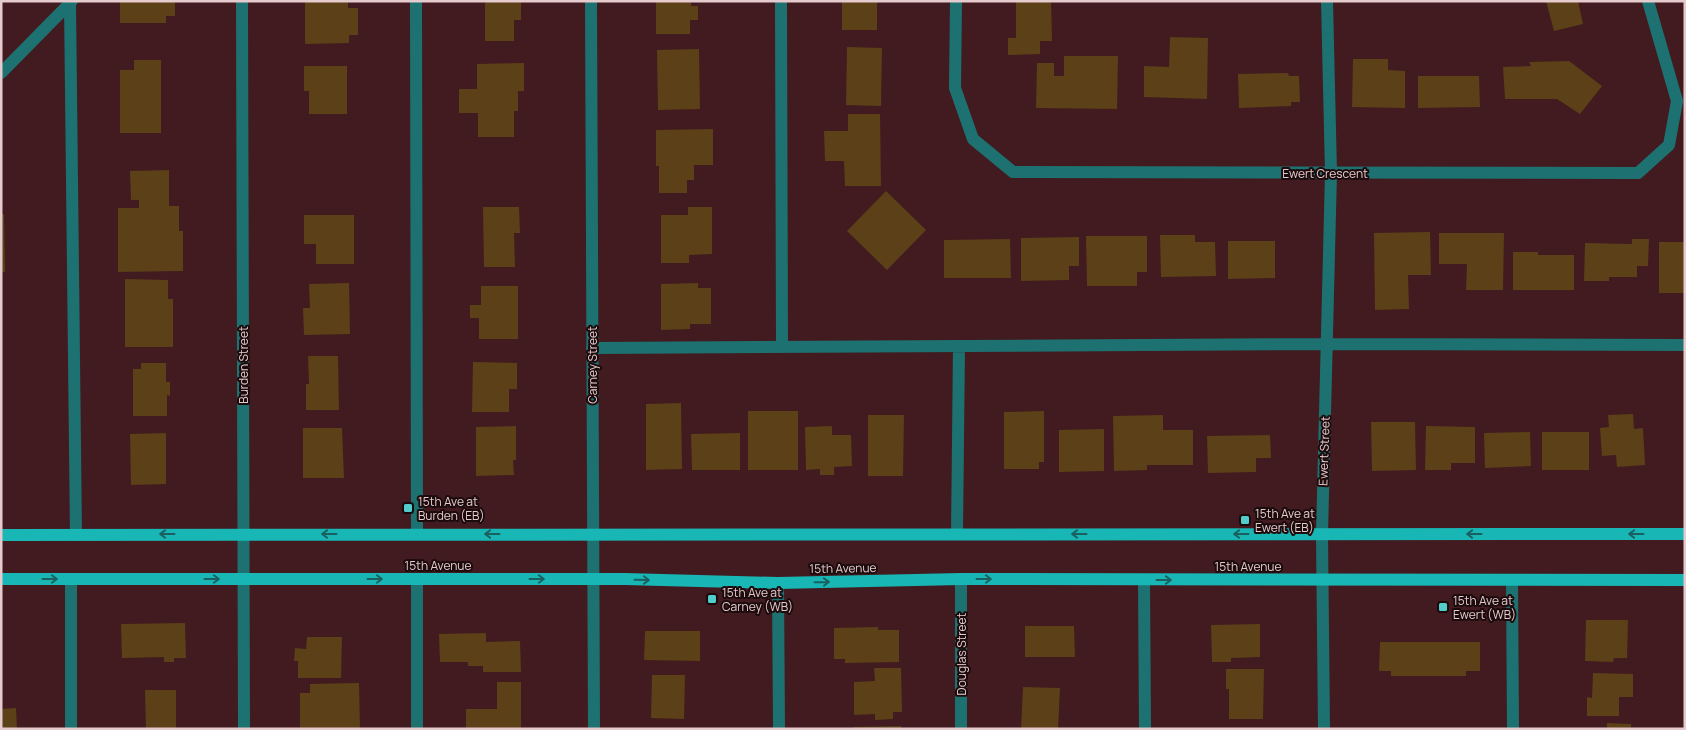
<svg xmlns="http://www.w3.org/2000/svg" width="1686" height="730" viewBox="0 0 1686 730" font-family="Manrope,sans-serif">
<rect width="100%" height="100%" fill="#411b1f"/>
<!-- building -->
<path fill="#5b4018" d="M120,1H175V16H166V23H120Z
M305,1H348V8H358V35H349V43L305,44Z
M485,1H521V20H514V41H485Z
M656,1H691V6H698V20H690V34H656Z
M842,1H877V30H842Z
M1016,1H1051L1052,41H1040V54L1008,55V38H1016Z
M1546,1H1578L1583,24L1554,31Z
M1170,37L1208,38L1207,99L1144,97V66L1169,67Z
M847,47L882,48L881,106L846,105Z
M699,49L700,109L658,110L657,50Z
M1064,56H1118L1117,109L1036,108L1037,63H1054V76H1064Z
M1353,59H1388V70L1405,71V108L1352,107Z
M134,60H161V133H120V70H134Z
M1569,61L1602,86L1580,114L1557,99H1505L1503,67L1531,66L1529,62Z
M524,63V91H518V111H514V137H478V113H459V89H477V64Z
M304,66H347V114H309V91H304Z
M1288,73L1289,76H1299L1300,102H1291V106L1239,108L1238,74Z
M1418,76H1479L1480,107L1418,108Z
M848,114H880L881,186H845L844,161H825L824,131H848Z
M713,129V165H694V180H687V193H659V166H656V130Z
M169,170V206H179V231H183V271L118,272V208H139V200H131L130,171Z
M886,191L926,230L887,270L847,231Z
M483,207H519L520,233H514L515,267H484Z
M688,207H712V254L689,255V263H661V215H688Z
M1,214H4L5,272H1Z
M304,215H354V264H316V244H304Z
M1430,232L1431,275H1408L1409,309L1375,310L1374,233Z
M1439,233H1504L1503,290H1466L1467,264H1439Z
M1160,235H1195V242H1215L1216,276L1161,277Z
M1086,236H1147V272H1137V286H1087Z
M1079,237V266H1069V280L1021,281V238Z
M1010,239L1011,278H944V240Z
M1632,239H1649L1648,266H1637V277H1609V281H1584L1585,243L1632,244Z
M1228,241H1275V278L1228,279Z
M1659,242H1685V293H1659Z
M1513,252H1538V255H1574V290H1513Z
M125,279L168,280V299H173V347H125Z
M349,283L350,334L304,335L303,308H310L309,284Z
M698,283V288H711V324H690V329L661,330V284Z
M481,286H518V339H479V318H470V305H481Z
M308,356H338L339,410H306V384H309Z
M473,362L517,363V389H509V412H472Z
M141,363H166V382H170V396L167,395V416H133V369H141Z
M681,403L682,469L646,470V404Z
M748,411H798V470H748Z
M1044,411V462H1039V469H1004V412Z
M1633,414L1634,429L1643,428L1645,465L1617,467L1616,455L1602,456L1600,428L1609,427L1608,415Z
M868,415H904L903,476H868Z
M1163,415V430H1193V465H1147V470L1114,471L1113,416Z
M1371,422H1415L1416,470L1372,471Z
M516,426V460H513L514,475L476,476V427Z
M832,426V435H851L852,466L834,467V475H820V469L806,470L805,427Z
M1426,426L1475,427V463H1451V470H1425Z
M303,428H342L344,478H303Z
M1104,429V471L1059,472V430Z
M1530,432L1531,466L1485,468L1484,433Z
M1542,432H1589V470H1542Z
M166,433V484L131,485L130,434Z
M740,433V470H692L691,434Z
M1270,435L1271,458H1256V472L1208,473L1207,436Z
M1586,620H1628L1627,658H1614L1613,662L1585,661Z
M185,623L186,658H174V662H164V657L122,658L121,624Z
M1260,624V657L1231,658V662H1212L1211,625Z
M1025,626H1074L1075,657H1025Z
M878,627V630H899V662L845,663V659H834V628Z
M645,631H700V661L644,660Z
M486,633V642L520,641L521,672H483V666H468V662H440L439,634Z
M307,637H342L341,678H298V661H294L295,648L306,649Z
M1380,642H1480V671H1466V676H1391V671H1379Z
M874,668H901L902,712H893V719L875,720V714L854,715V682L875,681Z
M1226,669H1264L1263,719H1229V689H1226Z
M1593,673L1633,674V697H1619V716H1587V697L1592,698Z
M652,675H685L684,719L651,718Z
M497,682H521V729H466V709H497Z
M359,683L360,729H300V693H310V684Z
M1023,687L1060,688L1058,729H1021Z
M145,690H176V729H146Z
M16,708L17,729H1V709Z
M1607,723L1631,724V729H1607Z
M901,726V729H853V727Z"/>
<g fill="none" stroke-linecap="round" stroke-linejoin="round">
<!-- minor -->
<path stroke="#1d7271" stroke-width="12" d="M242,1L244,729
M416,1L417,534
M591,1L594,729
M781,1L782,346
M956,1L955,88L973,139L1013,172L1638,173L1669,145L1677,101L1648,1
M70,3L76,535
M1,73L72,1
M592,348L1328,344L1685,345
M957,534L959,346
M71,579V729
M417,579V729
M961,579V729
M1144,580L1145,729
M1512,580L1513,729
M778,583L779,729
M1324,729L1322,534L1331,173L1327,1"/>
<!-- major -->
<path stroke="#18b6b4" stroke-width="12" d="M1,535L1685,534
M1,579H625L778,583L961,579L1685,580"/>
</g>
<!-- one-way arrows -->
<defs><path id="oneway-shaft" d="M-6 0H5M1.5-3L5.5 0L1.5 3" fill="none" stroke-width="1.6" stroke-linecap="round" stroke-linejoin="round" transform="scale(1.25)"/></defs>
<g stroke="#1a6060">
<use href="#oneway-shaft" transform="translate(167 534) rotate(180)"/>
<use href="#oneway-shaft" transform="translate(329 534) rotate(180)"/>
<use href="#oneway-shaft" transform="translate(492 534) rotate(-180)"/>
<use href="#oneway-shaft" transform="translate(1079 534) rotate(180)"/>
<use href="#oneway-shaft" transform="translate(1241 534) rotate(180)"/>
<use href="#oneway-shaft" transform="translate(1474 534) rotate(-180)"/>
<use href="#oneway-shaft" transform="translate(1636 534) rotate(-180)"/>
<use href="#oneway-shaft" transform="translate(50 579)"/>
<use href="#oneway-shaft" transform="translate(212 579)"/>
<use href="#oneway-shaft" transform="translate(375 579)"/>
<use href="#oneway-shaft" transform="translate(537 579)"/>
<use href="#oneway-shaft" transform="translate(984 579)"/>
<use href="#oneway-shaft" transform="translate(642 580) rotate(1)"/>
<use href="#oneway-shaft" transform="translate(1164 580)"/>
<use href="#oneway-shaft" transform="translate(822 582) rotate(-1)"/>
</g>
<!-- markers -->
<g fill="#53cdcb" stroke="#1c0b0d" stroke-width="2">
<rect x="403" y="503" width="10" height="10" rx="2.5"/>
<rect x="1240" y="515" width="10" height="10" rx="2.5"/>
<rect x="707" y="594" width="10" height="10" rx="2.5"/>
<rect x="1438" y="602" width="10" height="10" rx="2.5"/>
</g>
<g text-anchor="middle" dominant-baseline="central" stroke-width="4" stroke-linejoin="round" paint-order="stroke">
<!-- street labels -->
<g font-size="12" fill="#e5cbcd" stroke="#1c0b0d">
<text x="1325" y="173">Ewert Crescent</text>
<text transform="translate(243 365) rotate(-90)">Burden Street</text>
<text transform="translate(592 365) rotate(-90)">Carney Street</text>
<text transform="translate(1324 451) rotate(-88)">Ewert Street</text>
<text x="438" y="565">15th Avenue</text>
<text x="1248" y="566">15th Avenue</text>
<text transform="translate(843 568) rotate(-1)">15th Avenue</text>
<text transform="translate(961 654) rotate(-90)">Douglas Street</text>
</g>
<!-- poi labels -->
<g font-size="12" fill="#e5cbcd" stroke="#1c0b0d" text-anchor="start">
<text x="418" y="501">15th Ave at<tspan x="418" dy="14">Burden (EB)</tspan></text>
<text x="1255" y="513">15th Ave at<tspan x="1255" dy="14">Ewert (EB)</tspan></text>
<text x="722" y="592">15th Ave at<tspan x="722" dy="14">Carney (WB)</tspan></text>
<text x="1453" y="600">15th Ave at<tspan x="1453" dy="14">Ewert (WB)</tspan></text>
</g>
</g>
<!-- border -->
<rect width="1686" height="730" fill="none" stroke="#e5cbcd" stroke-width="5"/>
</svg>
